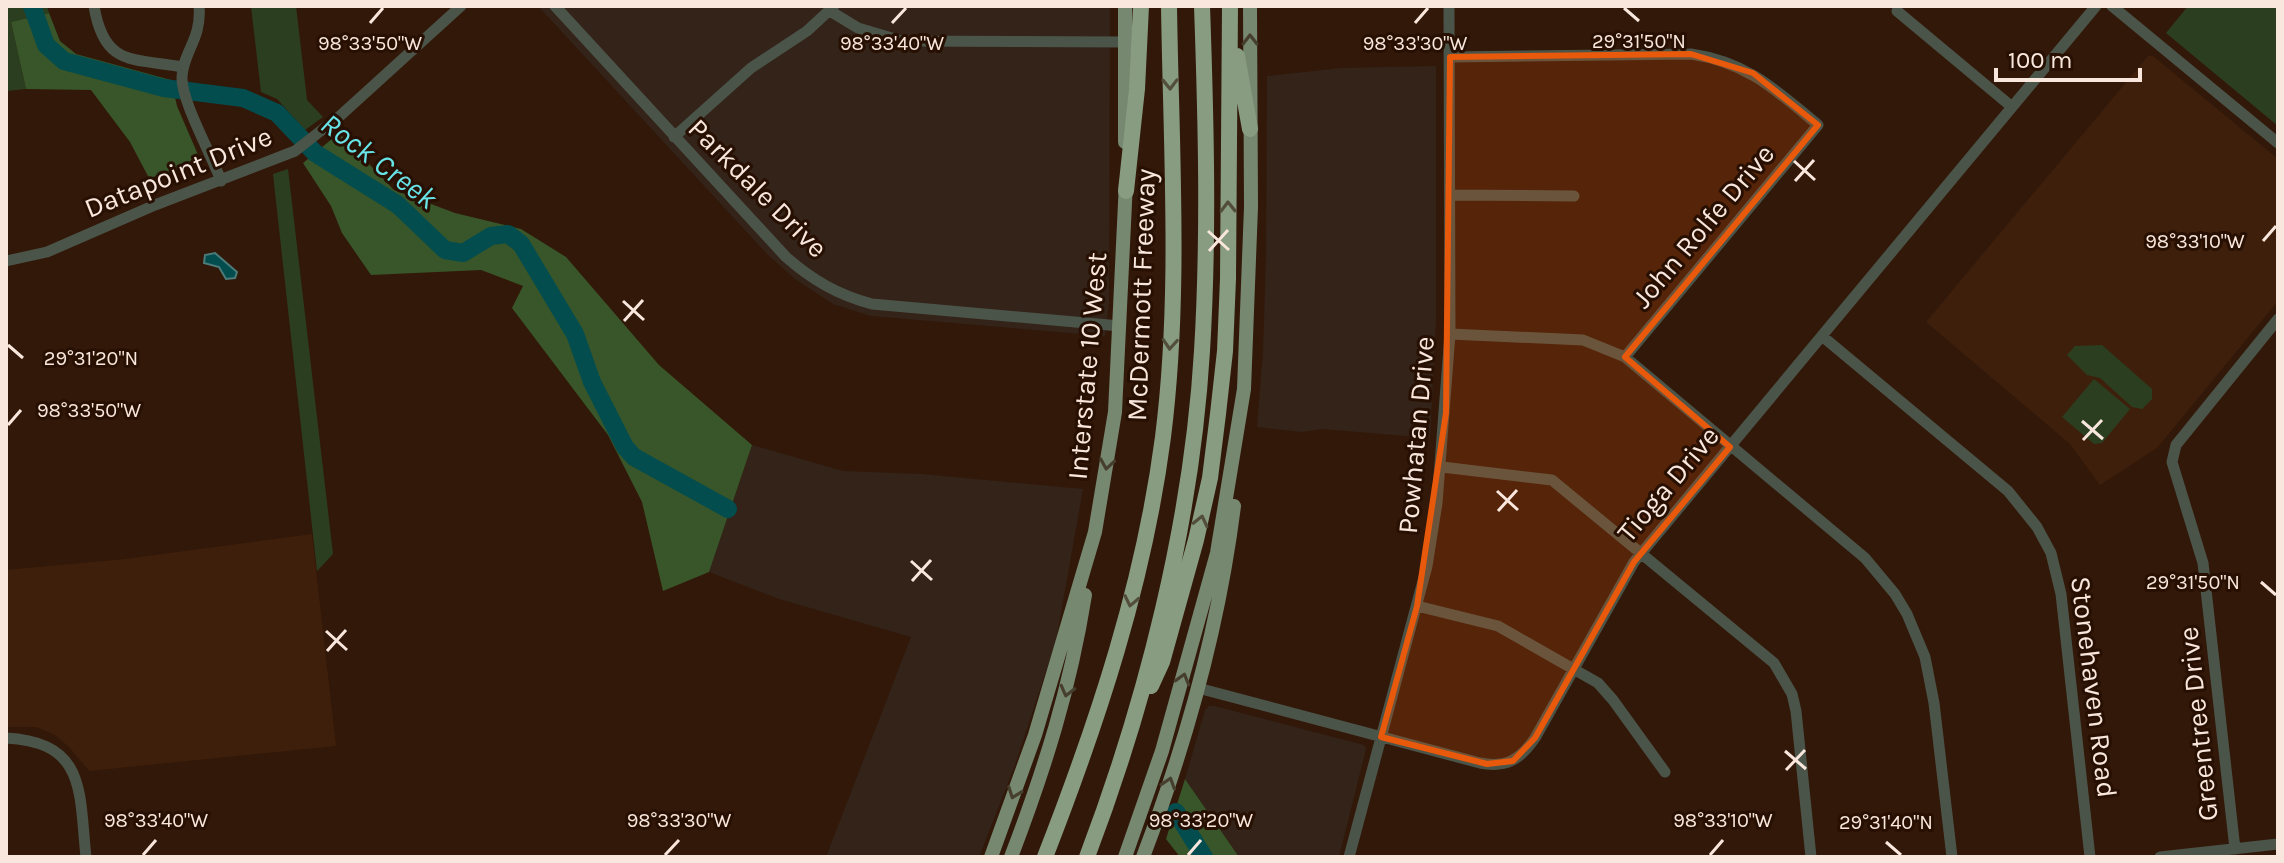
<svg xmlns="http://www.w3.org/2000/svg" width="2284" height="863" viewBox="0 0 2284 863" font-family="Karla,sans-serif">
<rect width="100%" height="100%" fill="#321809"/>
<!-- commercial -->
<path fill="#332319" d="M538,6H1110L1109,303L1105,336L871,316L833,304L795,279L768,255Z
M1436,66V321L1430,438L1322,429L1302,432L1257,427L1263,352L1266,254L1267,76L1341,68Z
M752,445L843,471L922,474L1083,489L1056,641L1015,765L979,857H826L911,637L779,599L709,572Z
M1209,706H1215L1364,745L1366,749L1339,857H1239L1185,779L1205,710Z"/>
<!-- built -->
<path fill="#3e1f0b" d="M2148,56H2153L2278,159V301L2157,448L2100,485L2070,444L1926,322Z
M312,534L336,746L89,771L69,747L55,735L36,727H6V570L125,559Z"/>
<!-- green -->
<path fill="#2b3f20" d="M6,6H47L49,13L11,22L26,89L6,91Z
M251,6H296L307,100L323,117L305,130L277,99L261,92Z
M2188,6H2278V126L2166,33Z
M288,169L333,554L317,571L273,174Z
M2102,345L2152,389V399L2142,409L2132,407L2100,378L2087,375L2067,355L2075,346Z
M2094,379L2130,409L2102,443L2094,444L2062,417Z"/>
<!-- forest -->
<path fill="#385629" d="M49,13L60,41L76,54L171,80L177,106L202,164L149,178L130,142L91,90L26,89L11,22Z
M339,133L394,190L455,213L521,229L566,257L659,365L752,445L709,572L663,591L642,502L608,435L512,308L523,286L481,270L371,275L342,233L331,206L303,163Z
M1185,779L1239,857H1180L1166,839Z"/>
<!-- water -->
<path fill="#034d4f" stroke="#4d7b7a" stroke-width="2" d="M215,253L237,272L235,278L226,279L219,267L204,263L205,255Z"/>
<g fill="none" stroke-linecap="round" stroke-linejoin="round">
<!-- river -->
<path stroke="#034d4f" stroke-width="18" d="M32,6L46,45L64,61L164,88L243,98L277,113L315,153L398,205L445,250L463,253L491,236L508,234L521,244L575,334L592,382L625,447L634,457L728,509
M1176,812L1204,857"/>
<!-- minor -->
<path stroke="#4b5449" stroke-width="11" d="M94,6C104,67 133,58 183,67
M199,6C202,39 183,52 182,77C181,101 212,155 221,181
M555,6L786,257C812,280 838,295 872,304L1120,326
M2112,6L2278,143
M830,11L858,28L902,41L1125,42
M1897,11L2012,107
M1450,57L1691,54C1747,62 1776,90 1818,125L1625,357
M674,137L751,68L807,31L834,6
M1450,195L1574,196
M6,261L47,252L155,205L295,151L341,115L461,6
M1450,334L1583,340L1625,357L1865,558L1895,594L1907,614L1925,657L1934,703L1952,857
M1822,336L2008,491L2037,527L2051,553L2061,594L2090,857
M1442,467L1552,480L1774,663L1792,694L1796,711L1811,857
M1417,606L1498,626L1598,683L1613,700L1665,772
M1198,688L1480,763C1506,768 1520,760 1535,738L1634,562L2096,6
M6,738C87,742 79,793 86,857
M2235,849L2203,563L2172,462L2176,445L2278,319
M1349,857L1427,566L1437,503L1450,334L1449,6
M2160,857L2278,844"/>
<!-- major -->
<path stroke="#768870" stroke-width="14" d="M1125,6V142
M991,857L1035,735L1095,532L1115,412L1126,182
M1011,857C1045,768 1070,689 1085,595
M1125,857L1162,751L1217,553L1244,389L1251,207L1250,6
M1143,857C1186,744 1219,626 1234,506"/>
<!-- highway -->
<path stroke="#879c80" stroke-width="16" d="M1237,56L1250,129
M1126,191L1137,89L1141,6
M1151,686L1162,662L1196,540L1210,478L1218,414L1225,351L1228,279L1230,6
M1045,857C1098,721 1144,583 1163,437C1181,295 1171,149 1169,6
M1087,857C1147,699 1192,520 1202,351C1209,237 1206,120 1202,6"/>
</g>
<!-- one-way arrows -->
<defs><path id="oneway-chevron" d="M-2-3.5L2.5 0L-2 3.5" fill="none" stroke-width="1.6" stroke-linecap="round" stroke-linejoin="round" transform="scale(2)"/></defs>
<g stroke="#473f2e">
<use href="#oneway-chevron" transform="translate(1250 40) rotate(-90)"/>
<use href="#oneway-chevron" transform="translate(1107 464) rotate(99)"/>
<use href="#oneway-chevron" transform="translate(1183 679) rotate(-74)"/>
<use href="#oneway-chevron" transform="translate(1067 691) rotate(104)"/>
<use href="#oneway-chevron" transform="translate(1169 783) rotate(-72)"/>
<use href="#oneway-chevron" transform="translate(1014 793) rotate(110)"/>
</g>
<g stroke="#524e3b">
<use href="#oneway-chevron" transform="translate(1170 84) rotate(89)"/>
<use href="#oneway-chevron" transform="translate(1228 207) rotate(-91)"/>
<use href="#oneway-chevron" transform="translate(1170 344) rotate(94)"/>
<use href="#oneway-chevron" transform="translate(1201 521) rotate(-77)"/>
<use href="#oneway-chevron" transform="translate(1131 601) rotate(102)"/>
</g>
<!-- marked area -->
<path fill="#e8590c" fill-opacity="0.2" stroke="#e8590c" stroke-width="6" stroke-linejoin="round" d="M1691,54L1753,73L1818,125L1625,357L1730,447L1634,562L1535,738L1513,761L1487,764L1381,737L1417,606L1446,413L1450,57Z"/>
<!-- ticks -->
<path fill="none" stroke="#f9e7dd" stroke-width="3" d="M1624,8L1639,21M370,23L383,8M892,23L906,8M1415,23L1428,8M1794,161L1815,180M1795,181L1814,160M1208,231L1229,250M2263,241L2276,226M1209,251L1228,230M623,301L644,320M624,321L643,300M8,345L23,358M2082,421L2103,439M8,425L21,410M2083,440L2102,420M1497,491L1518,510M1498,511L1517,490M911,561L932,580M912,581L931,560M2261,582L2276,595M326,631L347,650M327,651L346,630M1785,751L1806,769M1786,770L1805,750M1886,842L1901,855M143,855L156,840M665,855L679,840M1188,855L1201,840M1710,855L1723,840"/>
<g text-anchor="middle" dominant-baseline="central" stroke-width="6" stroke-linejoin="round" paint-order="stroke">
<!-- street labels -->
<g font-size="28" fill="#f9e7dd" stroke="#270f02">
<text transform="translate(178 172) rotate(-22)">Datapoint Drive</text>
<text transform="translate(758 188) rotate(45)">Parkdale Drive</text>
<text transform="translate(1703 226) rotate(-50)">John Rolfe Drive</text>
<text transform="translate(1141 295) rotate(-88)">McDermott Freeway</text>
<text transform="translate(1087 366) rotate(-85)">Interstate 10 West</text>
<text transform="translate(1416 435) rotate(-85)">Powhatan Drive</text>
<text transform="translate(1668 484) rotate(-50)">Tioga Drive</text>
<text transform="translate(2094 687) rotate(83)">Stonehaven Road</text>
<text transform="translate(2198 724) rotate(-96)">Greentree Drive</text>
</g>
<!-- water labels -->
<g font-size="30" font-style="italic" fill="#68e3e7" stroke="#270f02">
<text transform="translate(379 161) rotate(37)">Rock Creek</text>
</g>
</g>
<g font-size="20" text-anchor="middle" fill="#f9e7dd" stroke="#270f02" stroke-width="6" stroke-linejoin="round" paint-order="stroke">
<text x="1639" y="48">29°31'50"N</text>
<text x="370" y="50">98°33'50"W</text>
<text x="892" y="50">98°33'40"W</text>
<text x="1415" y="50">98°33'30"W</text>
<text x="2195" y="248">98°33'10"W</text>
<text x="91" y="365">29°31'20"N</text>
<text x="89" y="417">98°33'50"W</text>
<text x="2193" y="589">29°31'50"N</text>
<text x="156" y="827">98°33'40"W</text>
<text x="679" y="827">98°33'30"W</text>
<text x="1201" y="827">98°33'20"W</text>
<text x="1723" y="827">98°33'10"W</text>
<text x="1886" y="829">29°31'40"N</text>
</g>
<!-- border -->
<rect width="2284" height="863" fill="none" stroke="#f9e7dd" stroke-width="16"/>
<!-- scale -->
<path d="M1996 68v12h144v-12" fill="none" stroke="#f9e7dd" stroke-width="4"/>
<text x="2008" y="68" font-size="24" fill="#f9e7dd" stroke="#270f02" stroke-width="6" paint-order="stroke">100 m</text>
</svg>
